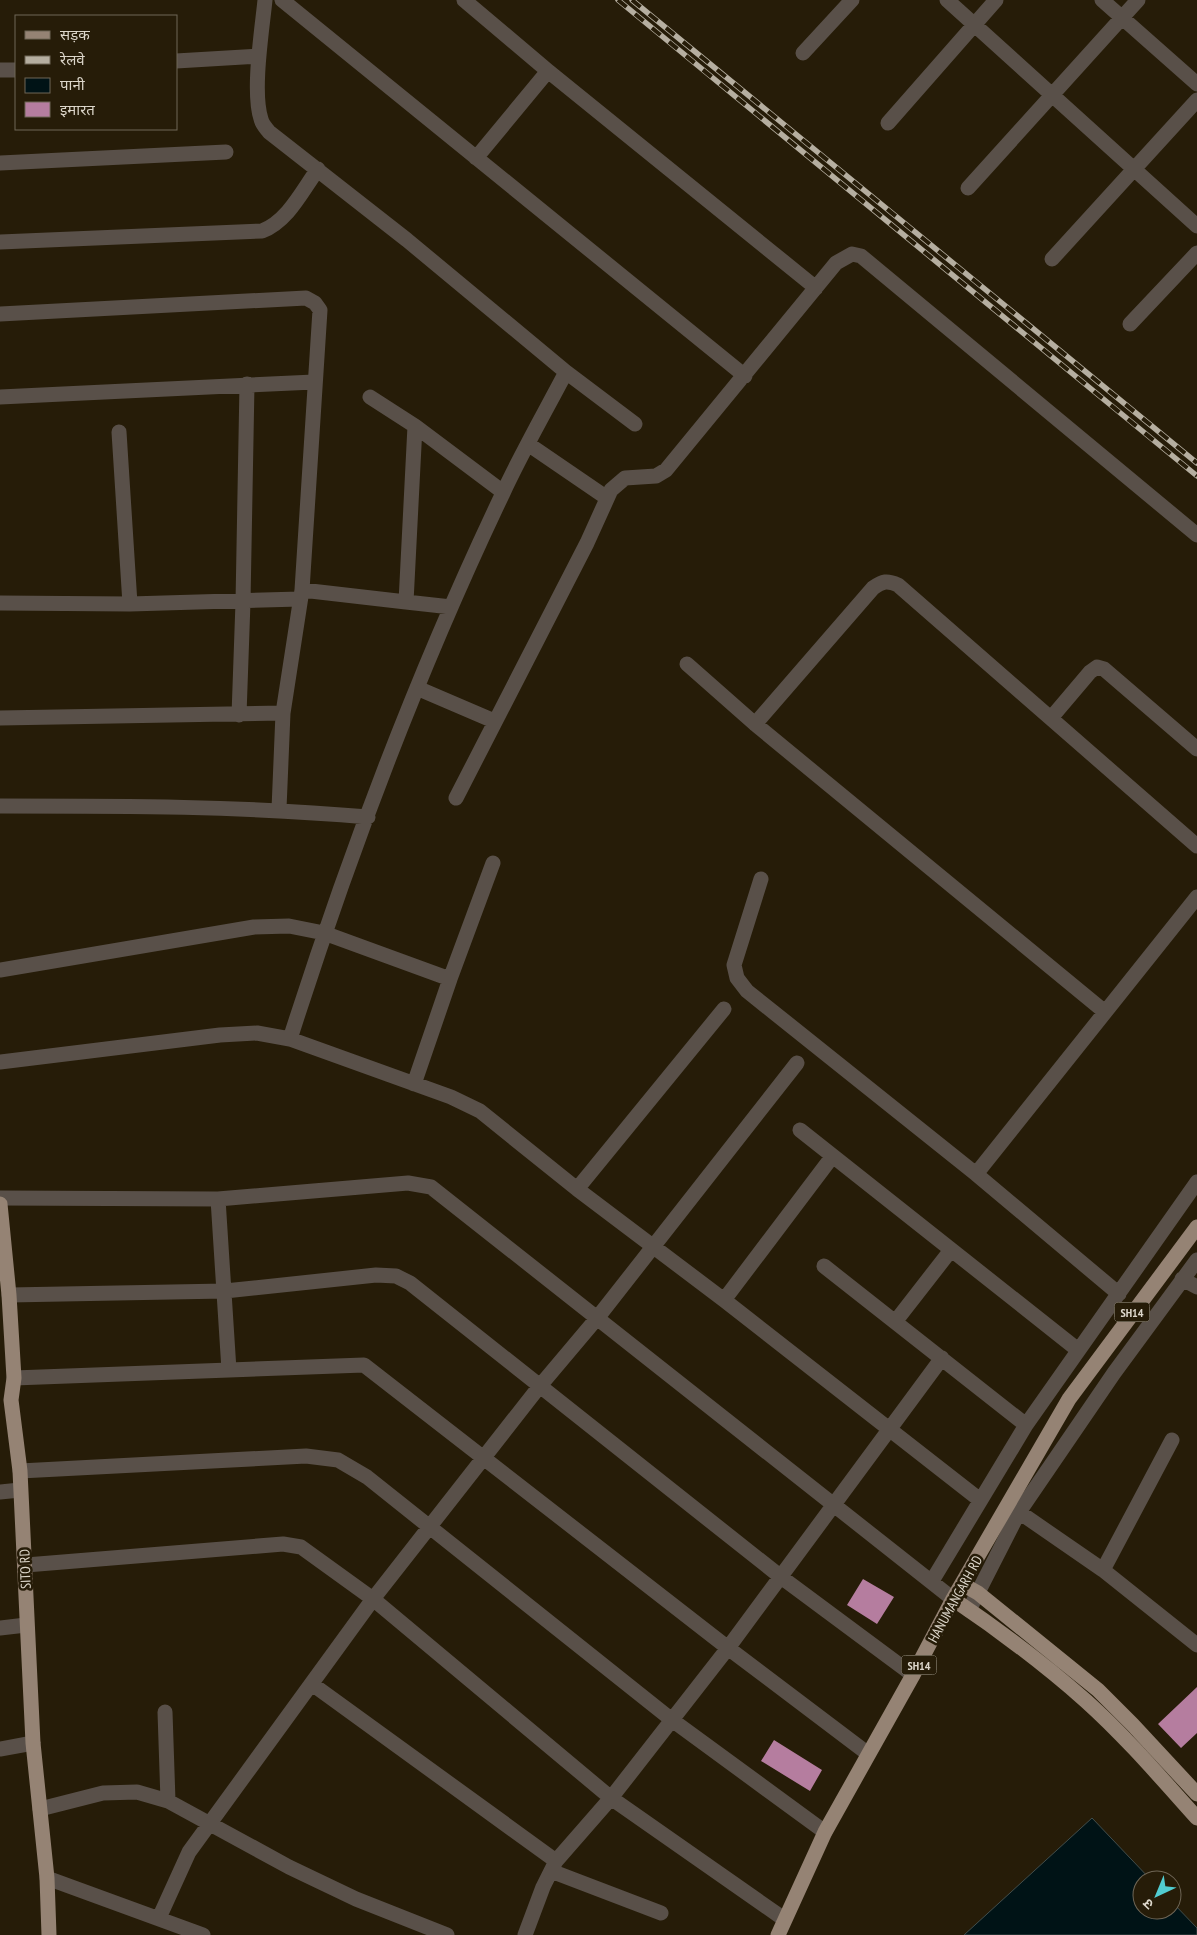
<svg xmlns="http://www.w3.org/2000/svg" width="1197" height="1935" viewBox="0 0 1197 1935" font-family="'PT Sans Narrow','Noto Sans Devanagari',sans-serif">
<rect width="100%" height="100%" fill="#261c08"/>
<!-- water -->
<path fill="#001316" stroke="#424e4c" d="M1092,1818L1151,1880H1142V1910H1172V1902L1197,1928V1935H964Z"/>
<!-- building -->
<path fill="#b57d9f" d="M863,1579L894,1597L877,1624L847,1605Z
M1197,1687V1733L1181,1748L1158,1724Z
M774,1740L822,1770L810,1791L761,1761Z"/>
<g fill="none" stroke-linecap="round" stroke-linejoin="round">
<!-- minor -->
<path stroke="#595049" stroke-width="15" d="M265,0C262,30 252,92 261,119C262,124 266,128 269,132L407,240L566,372C545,412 522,452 503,493C419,669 349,854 290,1039
M282,0L745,376
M464,0L548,71L816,288
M947,0L1197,226
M1102,0L1197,84
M803,53L852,0
M176,61L259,56
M0,70H16
M888,123L996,0
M476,158L548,71
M0,163L226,152
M968,188L1138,0
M0,242L262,231C288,221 302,191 318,169
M1052,259L1197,100
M0,314L306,298L315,303L320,310L302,590L283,713L279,809
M1130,324L1197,253
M566,372L635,424
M0,397L314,382
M370,397L415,426L503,492
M415,426L406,602L451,607
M119,432L130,604
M528,444L607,498
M302,590L406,602
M0,603L130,604L300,599
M687,664L755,724L1105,1012
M417,688L494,721
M239,715L243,602L247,384
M0,718L283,713
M1051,718L1090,672L1097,667L1104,669L1197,749
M755,724L873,588C883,581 887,580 898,585L1197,846
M456,798L587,543L611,490L625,478L656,476L666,470L836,263L852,254L861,256L1197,535
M0,806C123,806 245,806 368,817
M761,879L734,965L737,978L747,991L976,1174L1119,1294
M0,970L254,927L289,926L324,933L450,979L414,1084
M450,979L493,863
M0,1062L220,1035L257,1033L290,1039L451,1097L480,1111L577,1189L724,1300L980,1500
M800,1130L1078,1350
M976,1174L1197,897
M577,1189L724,1009
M0,1198L218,1199L408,1183L431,1187L953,1599
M218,1199L229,1370
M824,1266L1026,1425
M1182,1279L1197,1287
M9,1295L225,1291L376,1275L396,1276L410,1283L781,1577L913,1675
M724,1300L832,1157
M895,1322L951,1250
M14,1378L364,1365L728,1648L867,1753
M20,1471L306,1456L338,1460L367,1477L672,1720L825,1832
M0,1492L20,1490
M1019,1512L1103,1570L1197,1645
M26,1565L283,1544L301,1547L373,1599L611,1798L784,1919
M1103,1570L1172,1440
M932,1581L1026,1425L1197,1182
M969,1610L1019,1512L1114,1373L1197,1260
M0,1628L26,1625
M312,1684L556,1861
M165,1712L168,1801
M0,1749L33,1743
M40,1809L103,1793L137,1792L168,1801L289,1867L356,1899L447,1935
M551,1871L661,1913
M47,1878L203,1935
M159,1918L189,1852L373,1599L539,1387L598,1317L797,1063
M525,1935L543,1887L556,1861L611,1798L728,1648L942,1358"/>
<!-- major -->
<path stroke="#958374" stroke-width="15" d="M0,1204L9,1295L14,1378L11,1400L20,1471L33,1743L47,1878L49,1935
M962,1584L978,1593L1098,1690L1133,1725L1197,1794
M953,1599C999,1630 1044,1664 1086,1701C1126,1737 1161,1778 1197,1818
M778,1935L825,1832L913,1675L953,1599L1069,1399L1197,1227"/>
<!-- rail casing -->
<g stroke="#b5aea0" stroke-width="5.5">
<path id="rail" d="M618,0L1197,476
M632,0L1197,463"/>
</g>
<!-- rail -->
<use href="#rail" stroke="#261c08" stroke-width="4" stroke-dasharray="11" stroke-linecap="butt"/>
</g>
<g text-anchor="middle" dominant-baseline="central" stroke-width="5" stroke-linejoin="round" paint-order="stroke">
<!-- shield labels -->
<g fill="#261c08" stroke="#a59e90" stroke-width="1">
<rect x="1114.5" y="1302.5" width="35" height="19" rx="4"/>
<rect x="901.5" y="1655.5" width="35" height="19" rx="4"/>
</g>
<g font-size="12" font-weight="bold" fill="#dcd6ca">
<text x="1132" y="1312">SH14</text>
<text x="919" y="1665">SH14</text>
</g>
<!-- street labels -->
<g font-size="14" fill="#dcd6ca" stroke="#261c08">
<text transform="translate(25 1569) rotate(-92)">SITO RD</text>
<text transform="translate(955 1599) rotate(-61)">HANUMANGARH RD</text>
</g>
</g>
<!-- legend -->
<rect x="15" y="15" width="162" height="115" fill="#261c08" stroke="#6f6656"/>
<rect x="25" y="31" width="25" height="8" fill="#958374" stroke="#6f6656"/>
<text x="60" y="40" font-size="15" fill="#dcd6ca">सड़क</text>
<rect x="25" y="56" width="25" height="8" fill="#b5aea0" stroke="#6f6656"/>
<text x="60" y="65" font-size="15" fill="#dcd6ca">रेलवे</text>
<rect x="25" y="78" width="25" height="15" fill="#001316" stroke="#6f6656"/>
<text x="60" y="90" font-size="15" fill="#dcd6ca">पानी</text>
<rect x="25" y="102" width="25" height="15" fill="#b57d9f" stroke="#6f6656"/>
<text x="60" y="115" font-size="15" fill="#dcd6ca">इमारत</text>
<!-- north arrow -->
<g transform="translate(1157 1895) rotate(224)"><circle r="24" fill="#261c08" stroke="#6f6656"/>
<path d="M0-4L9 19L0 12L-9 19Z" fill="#51ccd1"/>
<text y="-8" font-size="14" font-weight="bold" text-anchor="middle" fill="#dcd6ca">उ</text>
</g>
</svg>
